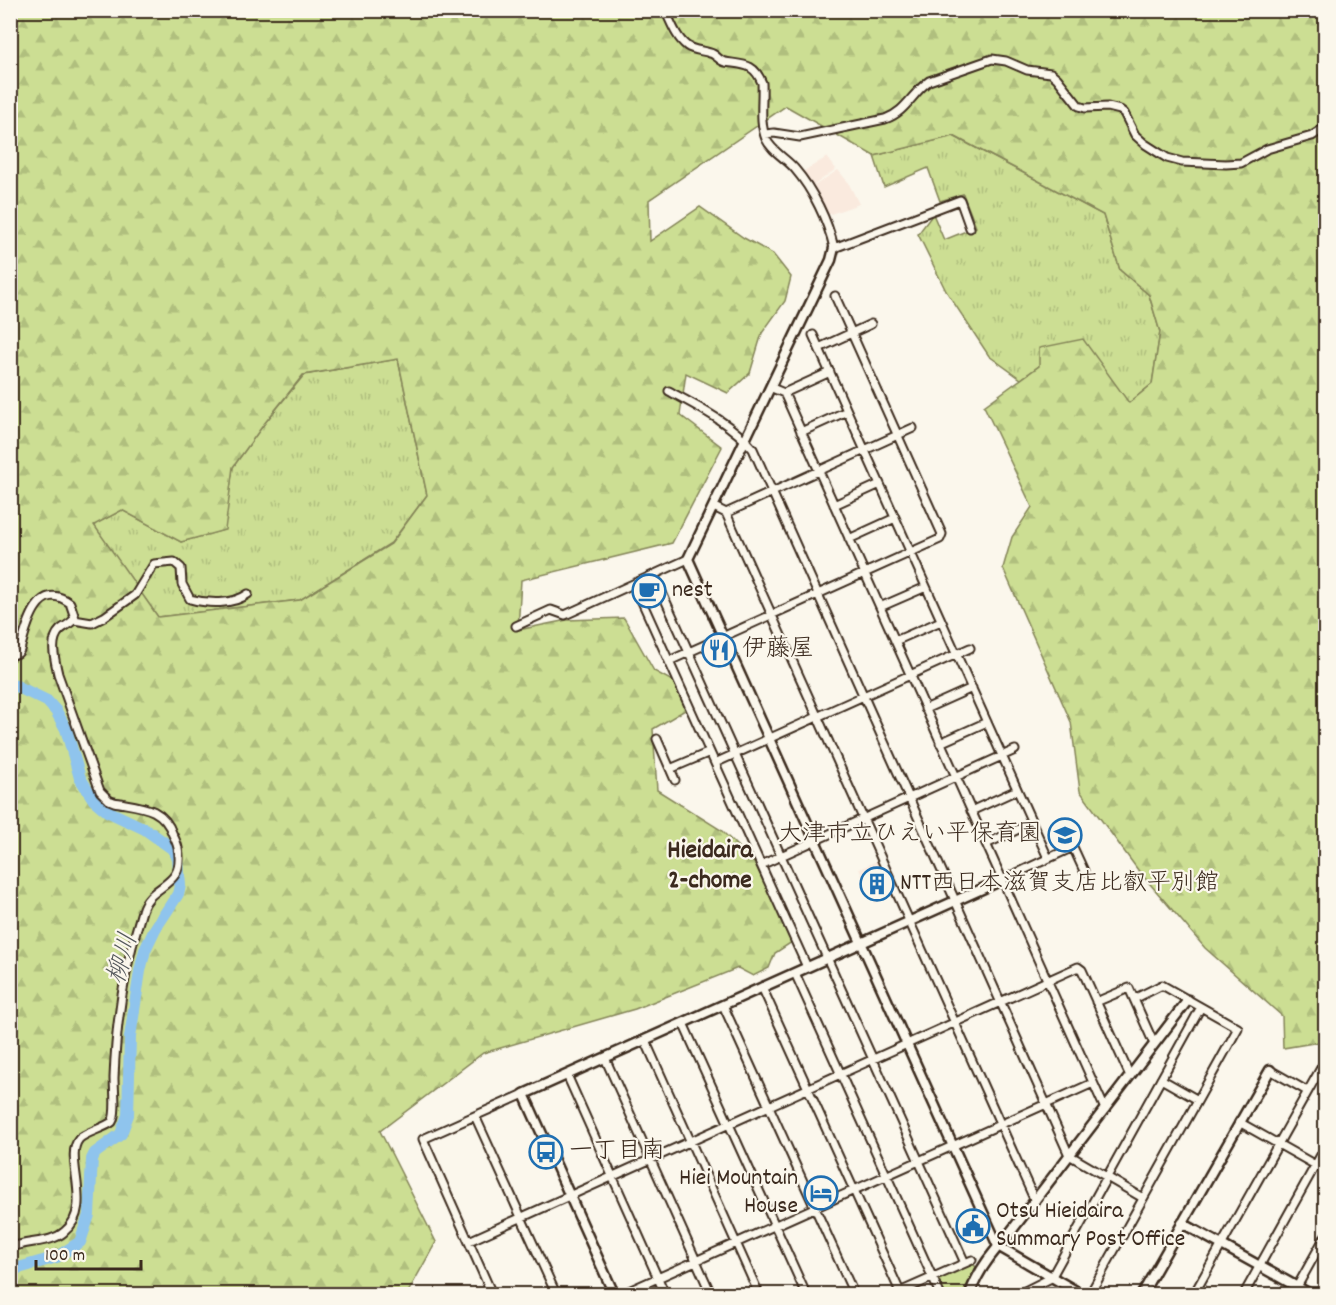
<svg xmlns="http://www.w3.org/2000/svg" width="1336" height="1305" viewBox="0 0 1336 1305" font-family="Dekko,'Klee One',sans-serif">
<defs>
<pattern id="grass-tufts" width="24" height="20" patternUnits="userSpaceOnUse" patternTransform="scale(1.5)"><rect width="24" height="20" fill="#ccde93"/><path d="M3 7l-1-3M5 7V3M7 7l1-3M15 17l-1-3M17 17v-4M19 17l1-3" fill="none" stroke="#b0bf7e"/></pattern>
<pattern id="forest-firs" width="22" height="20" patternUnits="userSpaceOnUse" patternTransform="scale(1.5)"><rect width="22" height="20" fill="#ccde93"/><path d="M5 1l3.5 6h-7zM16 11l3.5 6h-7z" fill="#b0bf7e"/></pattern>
</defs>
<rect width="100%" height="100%" fill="#fbf7ec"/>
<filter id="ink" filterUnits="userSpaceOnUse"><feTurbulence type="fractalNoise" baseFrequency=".0167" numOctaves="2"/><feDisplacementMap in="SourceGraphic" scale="12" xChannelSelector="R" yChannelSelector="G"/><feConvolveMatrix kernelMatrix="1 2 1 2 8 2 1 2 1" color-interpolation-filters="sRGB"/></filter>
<g filter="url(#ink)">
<!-- built -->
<path fill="#faeade" d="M827,157L836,169L810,188L801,173Z
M838,170L848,182L859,204L825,216L811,188Z
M879,860L891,889L892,896L875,903L859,869Z"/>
<!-- grass -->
<path fill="url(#grass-tufts)" stroke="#848458" stroke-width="1.5" d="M953,136L1103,215L1120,270L1149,295L1160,332L1152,384L1129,403L1039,366L1021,379L989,356L946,291L918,234L933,214L944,240L976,227L963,194L940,201L928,168L884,187L874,156Z
M398,359L427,495L391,543L300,600L158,617L93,525L122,510L181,542L224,530L233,467L264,424L304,375Z"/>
<!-- forest -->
<path fill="url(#forest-firs)" stroke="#848458" stroke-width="1.5" fill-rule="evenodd" d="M10,11H1325V1041L1283,1048L1282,1016L1205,948L1138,870L1080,791L1071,722L1003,568L1012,537L1032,507L984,406L1039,366V348L1083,339L1129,403L1152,384L1160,332L1149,295L1120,270L1103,215L954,136L874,156L786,106L649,200L650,241L700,207L744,238L773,254L791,277L785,301L762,333L750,373L728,393L686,373L680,415L722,447L672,543L521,580L518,630L567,620L624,618L654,671L676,683L687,709L653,729L657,790L721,830L756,865L792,942L775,953L769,968L753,976L738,968L635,1009L483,1053L380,1131L436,1242L407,1294H11ZM398,359L427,495L391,544L300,600L158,617L94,525L122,510L181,542L225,530L233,467L264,424L303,375Z"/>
<!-- park -->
<path fill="#ccde93" stroke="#848458" stroke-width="1.5" d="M972,1263L976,1267L963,1294H943L936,1279Z"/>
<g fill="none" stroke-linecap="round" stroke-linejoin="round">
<!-- river -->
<path stroke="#8fc4ed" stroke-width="12" d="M10,683L47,701L56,711L66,729L80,778L94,800L107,811L145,829L173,849L178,859L180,885L178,894L155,929L145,950L140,971L130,1037L128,1115L121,1134L95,1153L92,1159L89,1215L80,1242L57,1257L15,1269L10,1272"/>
<!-- minor casing -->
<g stroke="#3b2a1e" stroke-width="11">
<path id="minor" d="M665,10C671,22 676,38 687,46C694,51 702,50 710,53C716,54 719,61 725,62C744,65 754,63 762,83C763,101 759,122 766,139C772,152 786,158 795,169C813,190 828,221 834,248L960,200L970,228
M765,134L774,133L800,137L885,119C906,112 912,93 929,81L992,59L1006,61L1027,70L1051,73L1057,78L1079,106L1085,108L1108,107L1120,110L1124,113L1135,135L1145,144L1167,158L1182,162L1226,164L1241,163L1267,149L1312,136L1326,127
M813,335L1048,858
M819,348L871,324
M772,388L784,393L1105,1109
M669,391C698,407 731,423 753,449L1069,1155L1143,1198
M784,393L830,372
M801,432L847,411
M834,505L880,484
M714,507L726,513L1035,1201
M726,513L913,428
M849,539L895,518
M654,575L965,1263
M634,584L807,967
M880,607L926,587
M74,620L92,623L104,617L135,595L154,564L174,562L181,568L182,584L190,599C208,604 233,605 248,594
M516,626L551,610L565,615L688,559
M895,641L941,621
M10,656L18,653L20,650C26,628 37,578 70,603L75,618C71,624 66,625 60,630C49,641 55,660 58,674L100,791L109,800L114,802C140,807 163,806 173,835C175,839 177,843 178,848C186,889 150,882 142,911C125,964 116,1021 114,1078C114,1089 117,1114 112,1122C104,1128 84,1133 79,1139C63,1158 95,1208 64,1232C50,1244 27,1240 10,1248
M669,661L940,539L942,534L835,296
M925,709L972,688
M657,739L675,780
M940,743L987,722
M715,763L970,648
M670,769L710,752
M971,811L1017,790
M986,844L1032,823
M761,865L1015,750
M1002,880L1073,847L1084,871
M795,973L940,1294
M762,987L901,1294
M1096,1002L1129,988L1154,1044
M723,1005L854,1294
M683,1023L806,1294
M645,1040L759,1294
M605,1058L711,1294
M1270,1070L1307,1091
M567,1075L665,1294
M1161,1079L1198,1100
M475,1116L556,1294
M1239,1122L1326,1171
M469,1241L1078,967L1082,970L1130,1076
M492,1294L423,1139L524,1094
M622,1294L1093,1083
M895,1294L972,1260
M1019,1294L1051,1278L1201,1007
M1090,1294L1238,1028L1162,985L1134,999
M1194,1294L1326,1059
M1244,1294L1326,1146
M1293,1294L1326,1235"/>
</g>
<!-- tertiary casing -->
<g stroke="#3b2a1e" stroke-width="13">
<path id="tertiary" d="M834,248L831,260L688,559L998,1246L1081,1294
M1182,1223L1310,1294
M614,1294L524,1094L1002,880
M970,1294C977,1272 990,1255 1006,1238L1188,1000
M1142,1294L1270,1070"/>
</g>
<!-- minor -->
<use href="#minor" stroke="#fbf7ec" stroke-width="7"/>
<!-- tertiary -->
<use href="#tertiary" stroke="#fbf7ec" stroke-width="8"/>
</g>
</g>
<!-- icons -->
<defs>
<g id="cafe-ring" transform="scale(1.725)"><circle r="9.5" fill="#fbf7ec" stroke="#1f6fb2" stroke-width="1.5"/><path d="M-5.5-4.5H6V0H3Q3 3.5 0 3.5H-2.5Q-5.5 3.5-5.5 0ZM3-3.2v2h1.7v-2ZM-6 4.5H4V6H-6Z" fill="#1f6fb2"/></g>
<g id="restaurant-ring" transform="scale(1.725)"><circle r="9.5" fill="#fbf7ec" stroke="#1f6fb2" stroke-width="1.5"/><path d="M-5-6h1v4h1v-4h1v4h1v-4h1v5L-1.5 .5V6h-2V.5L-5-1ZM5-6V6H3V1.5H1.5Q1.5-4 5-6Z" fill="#1f6fb2"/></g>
<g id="school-ring" transform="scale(1.725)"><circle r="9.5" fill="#fbf7ec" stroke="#1f6fb2" stroke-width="1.5"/><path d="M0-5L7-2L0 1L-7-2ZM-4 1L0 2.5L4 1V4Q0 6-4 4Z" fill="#1f6fb2"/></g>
<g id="building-ring" transform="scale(1.725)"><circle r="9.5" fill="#fbf7ec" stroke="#1f6fb2" stroke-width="1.5"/><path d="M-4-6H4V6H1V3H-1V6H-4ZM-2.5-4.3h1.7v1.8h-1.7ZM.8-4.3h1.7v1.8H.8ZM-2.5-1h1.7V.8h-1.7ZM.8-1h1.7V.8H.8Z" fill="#1f6fb2"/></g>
<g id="bus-ring" transform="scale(1.725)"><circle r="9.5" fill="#fbf7ec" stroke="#1f6fb2" stroke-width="1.5"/><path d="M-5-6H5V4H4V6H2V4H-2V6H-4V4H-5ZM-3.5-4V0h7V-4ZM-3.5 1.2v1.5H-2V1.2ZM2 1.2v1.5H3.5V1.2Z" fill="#1f6fb2"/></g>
<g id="hotel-ring" transform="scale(1.725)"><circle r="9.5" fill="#fbf7ec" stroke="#1f6fb2" stroke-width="1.5"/><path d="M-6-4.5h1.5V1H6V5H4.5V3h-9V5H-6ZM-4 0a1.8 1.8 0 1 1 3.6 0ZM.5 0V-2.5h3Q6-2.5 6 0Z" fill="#1f6fb2"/></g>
<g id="civic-ring" transform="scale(1.725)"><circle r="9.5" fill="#fbf7ec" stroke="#1f6fb2" stroke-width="1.5"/><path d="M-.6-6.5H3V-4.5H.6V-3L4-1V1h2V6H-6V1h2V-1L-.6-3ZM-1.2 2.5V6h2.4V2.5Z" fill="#1f6fb2"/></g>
</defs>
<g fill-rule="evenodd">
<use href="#cafe-ring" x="649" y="591"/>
<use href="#restaurant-ring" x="719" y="650"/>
<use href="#school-ring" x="1065" y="835"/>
<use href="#building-ring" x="877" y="884"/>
<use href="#bus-ring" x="546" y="1152"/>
<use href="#hotel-ring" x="821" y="1193"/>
<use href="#civic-ring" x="973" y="1226"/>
</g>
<g text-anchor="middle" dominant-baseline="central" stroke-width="4.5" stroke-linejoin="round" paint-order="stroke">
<!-- poi labels -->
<g font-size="24" fill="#3b2a1e" stroke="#fbf7ec" text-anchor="start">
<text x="672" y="591">nest</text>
<text x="742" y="650">伊藤屋</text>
<text x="1042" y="835" text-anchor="end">大津市立ひえい平保育園</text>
<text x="900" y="884">NTT西日本滋賀支店比叡平別館</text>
<text x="569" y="1152">一丁目南</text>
<text x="798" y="1179" text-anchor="end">Hiei Mountain<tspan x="798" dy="28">House</tspan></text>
<text x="996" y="1212">Otsu Hieidaira<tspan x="996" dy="28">Summary Post Office</tspan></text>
</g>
<!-- neighbourhood labels -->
<g font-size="26" font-weight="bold" fill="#3b2a1e" stroke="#fbf7ec">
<text x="710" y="851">Hieidaira<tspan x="710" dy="30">2-chome</tspan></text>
</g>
<!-- water labels -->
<g font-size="26" font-style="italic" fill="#54585c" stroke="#fbf7ec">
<text transform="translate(124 959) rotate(-74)">柳川</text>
</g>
</g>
<!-- margin -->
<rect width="1336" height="1305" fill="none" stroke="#fbf7ec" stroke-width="36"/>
<rect x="18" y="18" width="1300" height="1269" fill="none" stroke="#3b2a1e" stroke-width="2" filter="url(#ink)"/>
<!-- scale -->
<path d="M36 1260v9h105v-9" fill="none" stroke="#3b2a1e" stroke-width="3"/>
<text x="45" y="1260" font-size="18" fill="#3b2a1e" stroke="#fbf7ec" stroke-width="4.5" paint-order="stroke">100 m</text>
</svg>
